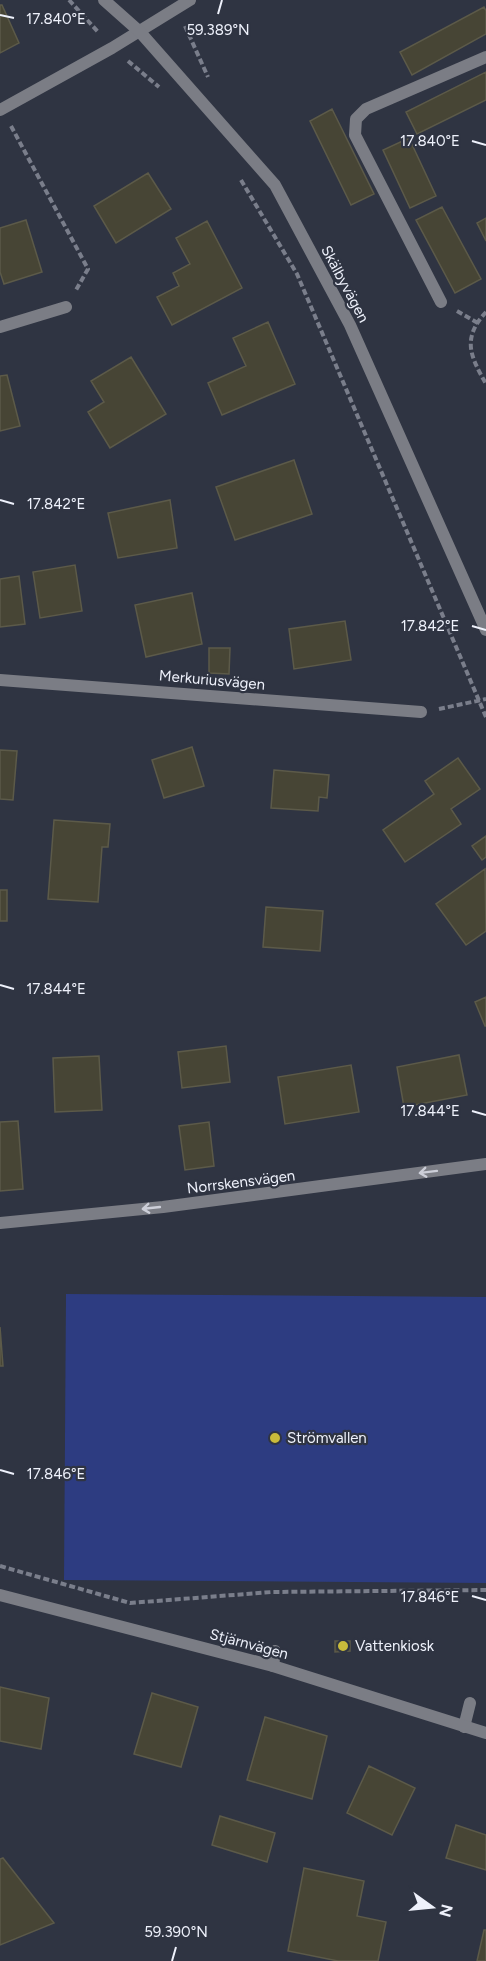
<svg xmlns="http://www.w3.org/2000/svg" width="486" height="1961" viewBox="0 0 486 1961" font-family="Figtree,sans-serif">
<rect width="100%" height="100%" fill="#2f3442"/>
<!-- grass -->
<path fill="#2d3c81" d="M66,1294L486,1297V1583L64,1580Z"/>
<!-- building -->
<path fill="#474535" stroke="#5c5a49" stroke-width="1.5" d="M0,5H2L19,43L0,53Z
M484,7L486,11V34L412,75L400,52Z
M486,72V100L417,134L406,112Z
M332,109L374,194L351,205L310,121Z
M409,138L436,196L410,208L383,150Z
M148,173L171,209L116,243L94,206Z
M442,207L481,279L455,293L416,220Z
M486,218V241L477,223Z
M26,220L42,272L4,284L0,272V228Z
M207,221L242,288L172,325L157,297L179,286L173,273L190,264L176,238Z
M268,322L295,384L222,415L208,383L246,366L233,338Z
M131,357L166,414L110,448L88,412L104,402L91,381Z
M7,375L20,426L0,431V376Z
M294,460L312,514L235,540L216,487Z
M170,500L177,548L118,558L108,513Z
M75,565L82,611L40,618L33,572Z
M19,576L25,624L0,627V579Z
M192,593L202,644L146,657L135,605Z
M345,621L351,660L294,669L289,629Z
M209,648H230L229,674L209,673Z
M192,747L204,786L164,798L152,760Z
M0,750L17,751L13,800L0,799Z
M458,758L480,789L451,809L461,824L405,862L383,830L434,794L425,781Z
M274,770L329,775L327,798L319,797L318,811L271,808Z
M54,820L110,824L108,847H102L98,902L48,899Z
M486,836V857L482,860L472,846Z
M485,869L486,931L466,945L436,904Z
M0,890H7V921H0Z
M266,907L323,911L320,951L263,947Z
M486,997V1026H485L475,1002Z
M226,1046L230,1082L182,1088L178,1052Z
M459,1055L467,1095L404,1107L397,1067Z
M99,1056L102,1110L55,1112L53,1058Z
M351,1065L359,1112L285,1124L278,1077Z
M18,1121L23,1189L0,1191V1122Z
M209,1122L214,1166L185,1170L179,1126Z
M0,1327L3,1366H0Z
M335,1641H350V1651L335,1652Z
M0,1687L49,1698L41,1749L0,1741Z
M152,1693L198,1707L181,1767L134,1754Z
M265,1717L327,1736L312,1799L247,1780Z
M369,1766L415,1788L392,1835L347,1813Z
M220,1816L275,1833L267,1862L212,1845Z
M456,1825L486,1835V1870L446,1858Z
M3,1858L54,1923L0,1945V1859Z
M304,1868L364,1881L357,1916L386,1922L378,1961H338L288,1951Z
M484,1930H486V1961H477Z"/>
<g fill="none" stroke-linecap="round" stroke-linejoin="round">
<!-- path -->
<path stroke="#7a7e8b" stroke-width="4" stroke-dasharray="6 3" stroke-linecap="butt" d="M69,0L99,33
M185,26L208,77
M128,61L159,87
M11,126L88,269L76,290
M241,180L297,274L486,717
M457,311L478,323
M486,312C461,339 471,357 486,384
M439,709L486,699
M0,1566L130,1603L272,1592L486,1590"/>
<!-- service -->
<path stroke="#7b7d85" stroke-width="12" d="M441,302L355,135L356,119L366,109L486,57
M273,1666L275,1651
M464,1727L470,1703"/>
<!-- minor -->
<path stroke="#7b7d85" stroke-width="12" d="M0,110L112,48L190,0
M0,327L66,307
M0,680L421,712
M0,1223L163,1207L486,1164
M0,1595L273,1666L486,1733"/>
<!-- tertiary -->
<path stroke="#7b7d85" stroke-width="12" d="M104,0L140,32L275,185L350,325L486,630"/>
</g>
<!-- one-way arrows -->
<defs><path id="oneway-shaft" d="M-6 0H5M1.5-3L5.5 0L1.5 3" fill="none" stroke-width="1.6" stroke-linecap="round" stroke-linejoin="round" transform="scale(1.5)"/></defs>
<g stroke="#ccced8">
<use href="#oneway-shaft" transform="translate(428 1172) rotate(173)"/>
<use href="#oneway-shaft" transform="translate(151 1208) rotate(174)"/>
</g>
<!-- ticks -->
<path fill="none" stroke="#eef1fb" stroke-width="2" d="M218,14L222,0M0,15L14,18M472,141L486,145M0,500L14,504M472,626L486,630M0,985L14,989M472,1111L486,1115M0,1470L14,1474M472,1596L486,1600M172,1961L176,1947"/>
<!-- markers -->
<g fill="#c9bb3b" stroke="#2f3442" stroke-width="2">
<circle cx="275" cy="1438" r="6"/>
<circle cx="343" cy="1646" r="6"/>
</g>
<g text-anchor="middle" dominant-baseline="central" stroke-width="4.5" stroke-linejoin="round" paint-order="stroke">
<!-- street labels -->
<g font-size="15" fill="#eef1fb" stroke="#2f3442">
<text transform="translate(345 284) rotate(62)">Skälbyvägen</text>
<text transform="translate(212 680) rotate(5)">Merkuriusvägen</text>
<text transform="translate(241 1182) rotate(-7)">Norrskensvägen</text>
<text transform="translate(249 1644) rotate(15)">Stjärnvägen</text>
</g>
<!-- poi labels -->
<g font-size="15" fill="#eef1fb" stroke="#2f3442" text-anchor="start">
<text x="287" y="1438">Strömvallen</text>
<text x="355" y="1646">Vattenkiosk</text>
</g>
</g>
<g font-size="15" text-anchor="middle" fill="#eef1fb" stroke="#2f3442" stroke-width="4.5" stroke-linejoin="round" paint-order="stroke">
<text x="56" y="24">17.840°E</text>
<text x="218" y="35">59.389°N</text>
<text x="430" y="146">17.840°E</text>
<text x="56" y="509">17.842°E</text>
<text x="430" y="631">17.842°E</text>
<text x="56" y="994">17.844°E</text>
<text x="430" y="1116">17.844°E</text>
<text x="56" y="1479">17.846°E</text>
<text x="430" y="1602">17.846°E</text>
<text x="176" y="1937">59.390°N</text>
</g>
<!-- north arrow -->
<g transform="translate(432 1907) rotate(105)" stroke="#2f3442" stroke-width="4.5" paint-order="stroke">
<path d="M0-4.5L10 22L0 15L-10 22Z" fill="#eef1fb"/>
<text y="-9" font-size="16" font-weight="bold" text-anchor="middle" fill="#eef1fb">N</text>
</g>
</svg>
